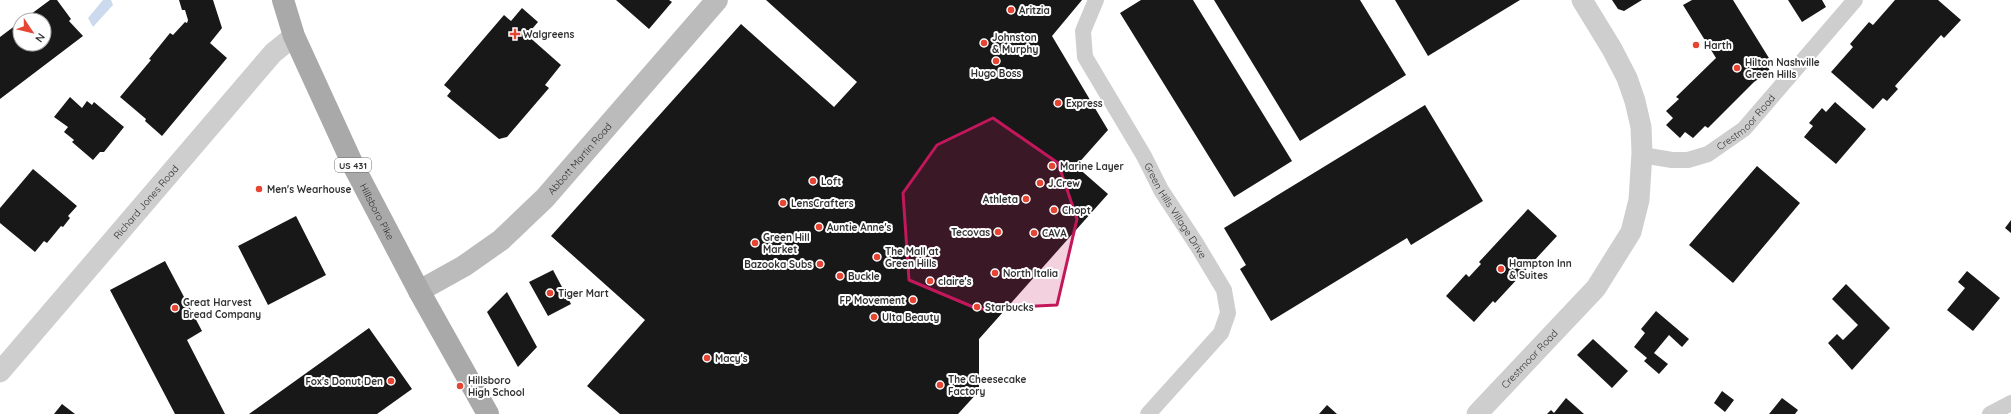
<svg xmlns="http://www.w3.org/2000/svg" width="2011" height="414" viewBox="0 0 2011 414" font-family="Quicksand,sans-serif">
<rect width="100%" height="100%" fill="#fff"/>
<!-- water -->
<path fill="#ccdaed" d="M103,0H111L113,5L93,27L88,18Z"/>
<!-- building -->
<path fill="#181818" d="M50,0H57L71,19L69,21L83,36L0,99V37L20,22V44H44V20H23Z
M179,0H213L222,28L210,43L227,58L162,136L145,121L146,119L120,97L151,60L149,59L170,33L173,35L185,22L187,23L188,20L185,10H182Z
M616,0H669L672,2L649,29Z
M766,0H1082L1052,36L1108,130L1076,166L1108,194L979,339V391L958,414H620L587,386L645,320L551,236L741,24L834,107L857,82Z
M1141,0H1193L1292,161L1234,197L1120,13Z
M1214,0H1360L1406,75L1300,141Z
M1395,0H1520L1428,56Z
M1612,0H1642L1624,11L1618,9Z
M1692,0H1733L1772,63L1767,65L1770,71L1754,82L1708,128L1705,126L1693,138L1685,132L1680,138L1666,125L1673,118L1666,111L1679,99L1676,97L1716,58L1683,5Z
M1788,0H1822L1826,7L1802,22Z
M1895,0H1938L1961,20L1944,38L1941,35L1895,86L1898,89L1887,101L1883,98L1873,109L1831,72L1853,47L1850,44L1869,22L1873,25Z
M522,8L538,22L527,35L561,65L545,85L549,88L507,137L499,139L447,96L451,91L444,85L504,15L511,21Z
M70,97L82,108L87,101L92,105L94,102L124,127L104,152H100L93,160L72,142L74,140L64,132L68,127L54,117Z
M1835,102L1866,129L1836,164L1804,137L1813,126L1809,123L1822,108L1826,112Z
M1425,105L1483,201L1411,245L1407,238L1271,321L1240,269L1246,265L1224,228Z
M1757,166L1800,203L1733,283L1689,245Z
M33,169L77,206L68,216L70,218L63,227L61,226L47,243L44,241L35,252L0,223V208Z
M1528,209L1557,236L1495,303L1493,301L1474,322L1446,296L1466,274L1469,277L1481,264L1479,262Z
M296,216L326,275L268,305L238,246Z
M2011,220V233L2005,228Z
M165,261L202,331L187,340L225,414H175L110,290Z
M553,270L571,304L548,316L529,282Z
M1967,271L2000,298L1973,331L1947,310L1965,288L1958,282Z
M1846,284L1890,328L1852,370L1828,343L1837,334L1843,340L1858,325L1832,299Z
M507,292L537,347L518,367L487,312Z
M1656,311L1689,339L1682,347L1669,335L1654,353L1668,364L1659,374L1644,361L1647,358L1634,347L1645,333L1641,329Z
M369,328L412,389L377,414H249Z
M1593,339L1628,371L1612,388L1577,355Z
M1722,391L1734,400L1725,412L1714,403Z
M1566,398L1584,414H1547L1551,410L1554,413Z
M1782,398L1798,410L1795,414H1769Z
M62,404L75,414H54Z
M1327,405L1337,414H1319Z"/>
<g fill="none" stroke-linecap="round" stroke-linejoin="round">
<!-- minor -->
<g stroke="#cecece" stroke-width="16">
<path id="s1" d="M1096,0L1083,31L1085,57L1144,156L1161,190L1197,245L1224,290L1228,313L1221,333L1148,414"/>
<path id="s2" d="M1642,155L1672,160H1688L1708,154L1744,129L1855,0"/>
<path d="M1990,414L2011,403"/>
</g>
<!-- tertiary -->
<g stroke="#cecece" stroke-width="21">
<path id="s3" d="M0,372L273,53L294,36"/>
<path id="s4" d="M1477,414L1596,288L1631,232L1639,200L1642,153L1641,127L1635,101L1627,78L1612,49L1582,0"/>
</g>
<!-- secondary -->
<path stroke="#bbb" stroke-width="22" id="s5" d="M419,291L464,266L501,240L545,198L717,0"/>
<!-- primary -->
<path stroke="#a9a9a9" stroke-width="22" id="s6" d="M283,0L294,36L354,167L419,291L488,414"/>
</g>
<!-- marked area -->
<path fill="#c2185b" fill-opacity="0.2" stroke="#c2185b" stroke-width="3" stroke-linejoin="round" d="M993,118L1058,163L1077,219L1057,305L978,309L909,280L903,193L937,145Z"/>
<!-- markers -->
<g fill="#e64534" stroke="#fff" stroke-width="1.5">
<circle cx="1011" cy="10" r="4"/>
<path d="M513 28h4v4h4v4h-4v4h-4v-4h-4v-4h4z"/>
<circle cx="984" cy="43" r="4"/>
<circle cx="1696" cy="45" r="4"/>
<circle cx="996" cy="61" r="4"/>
<circle cx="1737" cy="68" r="4"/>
<circle cx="1058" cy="103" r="4"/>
<circle cx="1052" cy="166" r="4"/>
<circle cx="813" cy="181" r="4"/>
<circle cx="1040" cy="183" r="4"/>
<circle cx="259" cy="189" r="4"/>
<circle cx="1026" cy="199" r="4"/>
<circle cx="783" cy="203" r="4"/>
<circle cx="1054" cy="210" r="4"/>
<circle cx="819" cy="227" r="4"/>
<circle cx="998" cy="232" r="4"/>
<circle cx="1034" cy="233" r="4"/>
<circle cx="755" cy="243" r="4"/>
<circle cx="877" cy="257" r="4"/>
<circle cx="820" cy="264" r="4"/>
<circle cx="1501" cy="269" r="4"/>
<circle cx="995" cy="273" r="4"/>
<circle cx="840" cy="276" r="4"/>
<circle cx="930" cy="281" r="4"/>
<circle cx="550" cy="293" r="4"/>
<circle cx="913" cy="300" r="4"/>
<circle cx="977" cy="307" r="4"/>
<circle cx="175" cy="308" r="4"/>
<circle cx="874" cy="317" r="4"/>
<circle cx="707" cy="358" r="4"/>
<circle cx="391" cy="381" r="4"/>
<circle cx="940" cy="385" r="4"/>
<circle cx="460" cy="386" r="4"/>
</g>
<g text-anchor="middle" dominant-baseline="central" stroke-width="4" stroke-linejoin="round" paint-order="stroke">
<!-- shield labels -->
<rect fill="#fff" stroke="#6f6f6f" stroke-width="1" x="335" y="158" width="36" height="14" rx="3"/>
<g font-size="9" font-weight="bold" fill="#313131">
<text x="353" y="165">US 431</text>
</g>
<!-- poi labels -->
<g font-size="10" font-weight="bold" fill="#313131" stroke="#fff" text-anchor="start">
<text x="1019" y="10">Aritzia</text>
<text x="523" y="34">Walgreens</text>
<text x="992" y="37">Johnston<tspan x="992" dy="12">&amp; Murphy</tspan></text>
<text x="1704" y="45">Harth</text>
<text x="1745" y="62">Hilton Nashville<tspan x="1745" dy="12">Green Hills</tspan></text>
<text x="996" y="73" text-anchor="middle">Hugo Boss</text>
<text x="1066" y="103">Express</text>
<text x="1060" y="166">Marine Layer</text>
<text x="821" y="181">Loft</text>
<text x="1048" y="183">J.Crew</text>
<text x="267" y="189">Men's Wearhouse</text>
<text x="1018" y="199" text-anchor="end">Athleta</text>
<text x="791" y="203">LensCrafters</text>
<text x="1062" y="210">Chopt</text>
<text x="827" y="227">Auntie Anne's</text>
<text x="990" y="232" text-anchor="end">Tecovas</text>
<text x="1042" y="233">CAVA</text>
<text x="763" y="237">Green Hill<tspan x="763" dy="12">Market</tspan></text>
<text x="885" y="251">The Mall at<tspan x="885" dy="12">Green Hills</tspan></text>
<text x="1509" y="263">Hampton Inn<tspan x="1509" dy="12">&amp; Suites</tspan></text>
<text x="812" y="264" text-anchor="end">Bazooka Subs</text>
<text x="1003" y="273">North Italia</text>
<text x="848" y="276">Buckle</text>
<text x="938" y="281">claire's</text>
<text x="558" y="293">Tiger Mart</text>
<text x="905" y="300" text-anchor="end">FP Movement</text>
<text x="183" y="302">Great Harvest<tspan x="183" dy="12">Bread Company</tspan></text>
<text x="985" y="307">Starbucks</text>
<text x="882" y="317">Ulta Beauty</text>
<text x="715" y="358">Macy's</text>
<text x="948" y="379">The Cheesecake<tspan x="948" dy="12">Factory</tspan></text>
<text x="468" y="380">Hillsboro<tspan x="468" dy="12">High School</tspan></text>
<text x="383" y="381" text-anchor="end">Fox's Donut Den</text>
</g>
<!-- street labels -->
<g font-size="10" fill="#313131" stroke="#fff">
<text stroke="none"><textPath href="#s2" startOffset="117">Crestmoor Road</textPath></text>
<text stroke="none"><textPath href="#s5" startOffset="210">Abbott Martin Road</textPath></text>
<text stroke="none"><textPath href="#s3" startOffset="224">Richard Jones Road</textPath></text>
<text stroke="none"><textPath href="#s1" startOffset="238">Green Hills Village Drive</textPath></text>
<text stroke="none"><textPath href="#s6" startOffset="232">Hillsboro Pike</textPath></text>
<text stroke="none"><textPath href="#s4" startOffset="76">Crestmoor Road</textPath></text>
</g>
</g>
<!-- north arrow -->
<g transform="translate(32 32) rotate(125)"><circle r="19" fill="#ffffff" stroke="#adadad"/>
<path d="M0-3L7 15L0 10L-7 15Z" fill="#e64534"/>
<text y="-6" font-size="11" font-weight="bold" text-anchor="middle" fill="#313131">N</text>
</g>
</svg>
